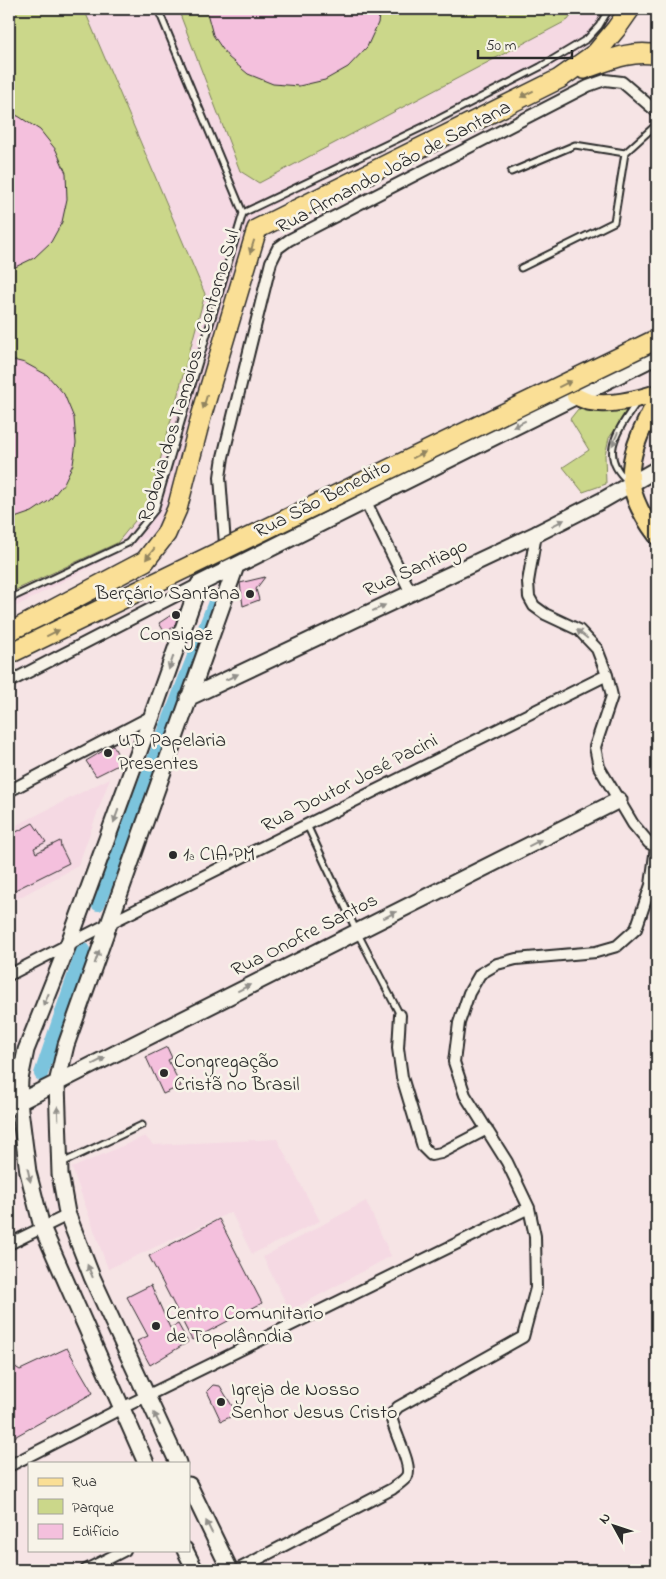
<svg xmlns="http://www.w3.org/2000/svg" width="666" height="1579" viewBox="0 0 666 1579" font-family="'Indie Flower',sans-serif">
<rect width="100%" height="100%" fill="#f6e4e5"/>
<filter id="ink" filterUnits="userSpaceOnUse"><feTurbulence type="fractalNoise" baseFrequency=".02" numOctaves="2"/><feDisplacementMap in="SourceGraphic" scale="10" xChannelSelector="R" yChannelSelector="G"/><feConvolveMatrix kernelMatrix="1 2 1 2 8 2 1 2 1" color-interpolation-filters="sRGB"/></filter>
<g filter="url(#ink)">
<!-- built -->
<path fill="#f5d9e3" d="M9,9H614L602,32L567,59L258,213L248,232L159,531L9,610Z
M110,778L78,866L9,903V829Z
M145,1136L153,1145L277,1139L320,1221L252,1254L231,1212L108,1269L72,1168Z
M366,1201L391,1256L290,1311L263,1257Z"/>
<!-- green -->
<path fill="#cbd78a" stroke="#7b815a" d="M9,9H84L205,294L148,505L117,543L9,593Z
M178,9H576L568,20L259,183L240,171Z
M634,402L609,438L605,455L606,484L583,492L563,467L589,450L570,419L578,409C598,412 615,408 634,402Z"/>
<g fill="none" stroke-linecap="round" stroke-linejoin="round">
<!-- canal -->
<path stroke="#7cc4dd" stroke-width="14" d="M98,904L215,602
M41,1074L83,950"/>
</g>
<!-- building -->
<path fill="#f4c0dd" stroke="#2b2b2b" d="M206,9H380L378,23L367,47L348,67L325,80L299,86L273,84L248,74L228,57L213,35Z
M9,114L18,116L40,130L56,150L66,173L67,199L62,222L51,242L34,258L9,270Z
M9,359L25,363L47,375L64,394L74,418L76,443L73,464L64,483L50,500L32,512L9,520Z
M265,577L256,589L259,600L243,606L240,583Z
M182,608L180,622L165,633L159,623Z
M113,745L122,763L96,776L86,761Z
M33,823L46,842L34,848L36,853L60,841L61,847L69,863L9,893V836Z
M167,1047L172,1058L168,1060L181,1086L163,1094L146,1057Z
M219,1219L262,1303L192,1340L149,1256Z
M151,1285L170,1328L178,1324L188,1342L150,1365L137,1341L148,1336L127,1297Z
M67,1348L93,1393L9,1440V1363L20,1370Z
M213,1385L220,1386L237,1414L221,1421L207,1391Z"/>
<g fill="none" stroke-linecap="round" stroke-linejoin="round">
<!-- lane casing -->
<g stroke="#2b2b2b" stroke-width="9">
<path id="lane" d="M158,9L243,213
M511,172L575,145L625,153
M521,268L614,222L625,153L657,124
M628,481C597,455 619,429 637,402
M9,599L128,543L155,510L243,213L429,124L540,67L587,39L599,26L609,9
M307,825L357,932L400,1015
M62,1163L142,1125"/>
</g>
<!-- street casing -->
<g stroke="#2b2b2b" stroke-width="14">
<path id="street" d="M365,500L411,593
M227,571L220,477L223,457L271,262L278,248L289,240L588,86L605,80L622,82L657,112
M9,682L199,584
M9,791L152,716
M9,975L108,924L607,675
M400,1015L398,1048L402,1077L423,1147L431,1155L441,1153L487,1129
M9,1244L68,1215
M9,1466L122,1408L529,1208
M86,1570L125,1550
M237,1570L392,1489C397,1485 404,1481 407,1476C413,1465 392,1429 391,1415L398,1407L523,1337L536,1288L535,1236L529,1208L507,1162L465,1095L454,1062L459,1023L469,993L480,974L497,964L516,959L596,952L617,946L636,929L651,885L656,847L649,843L633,824L599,767L595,747L612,696L607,675L597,649L579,630L545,614L534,606L529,597L528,582L536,534"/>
</g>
<!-- secondary casing -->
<g stroke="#2b2b2b" stroke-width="19">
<path id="secondary" d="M188,698L536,534L603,500L657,469
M9,1107L619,800
M146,1463L42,1227L28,1172L19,1102L20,1079L26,1050L68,945L152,716L199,584L657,356
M178,1463L92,1277L67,1213L60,1174L57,1083L66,1045L236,566
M189,1485L230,1570
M185,1550L195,1570"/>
</g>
<!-- primary casing -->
<g stroke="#2b2b2b" stroke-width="20">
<path id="primary" d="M575,396C580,398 585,401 590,402C610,406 638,399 657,393
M657,399C629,454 616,482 657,536"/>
</g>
<!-- highway casing -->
<g stroke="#2b2b2b" stroke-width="22">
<path id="highway" d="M584,69C607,61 632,49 657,55
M9,633L145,561L166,534L177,509L201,417L257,229L559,79L596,53L616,29L630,9"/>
</g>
<!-- lane -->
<use href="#lane" stroke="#f7f3e8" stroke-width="5"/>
<!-- street -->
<use href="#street" stroke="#f7f3e8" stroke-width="10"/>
<!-- secondary -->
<use href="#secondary" stroke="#f7f3e8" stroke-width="15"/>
<!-- primary -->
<use href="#primary" stroke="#fadf96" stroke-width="16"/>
<!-- highway -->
<use href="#highway" stroke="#fadf96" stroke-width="19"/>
<!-- highway-bridge casing -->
<g stroke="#2b2b2b" stroke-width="22" stroke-linecap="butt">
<path id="highway-bridge" d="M9,654L657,339"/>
</g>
<!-- highway-bridge -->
<use href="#highway-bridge" stroke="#fadf96" stroke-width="19"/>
</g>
<!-- one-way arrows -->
<defs><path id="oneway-solid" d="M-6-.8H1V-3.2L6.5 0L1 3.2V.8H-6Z" transform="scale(1.25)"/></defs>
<g fill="#928560">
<use href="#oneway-solid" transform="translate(527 94) rotate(153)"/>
<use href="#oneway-solid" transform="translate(252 247) rotate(107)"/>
<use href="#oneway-solid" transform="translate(565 384) rotate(-26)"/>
<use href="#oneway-solid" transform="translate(205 402) rotate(107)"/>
<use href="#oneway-solid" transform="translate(419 455) rotate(-26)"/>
<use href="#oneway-solid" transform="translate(150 554) rotate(128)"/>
<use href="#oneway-solid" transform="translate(53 633) rotate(-26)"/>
</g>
<g fill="#918f8a">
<use href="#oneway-solid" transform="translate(519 424) rotate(154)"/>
<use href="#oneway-solid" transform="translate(615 439) rotate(113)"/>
<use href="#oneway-solid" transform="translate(558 523) rotate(-27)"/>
<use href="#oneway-solid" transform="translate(379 608) rotate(-25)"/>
<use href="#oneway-solid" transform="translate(582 634) rotate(-141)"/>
<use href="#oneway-solid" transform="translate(171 663) rotate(109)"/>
<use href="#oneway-solid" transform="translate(232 677) rotate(-25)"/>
<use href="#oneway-solid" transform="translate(116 816) rotate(110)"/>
<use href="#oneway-solid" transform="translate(535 843) rotate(-27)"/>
<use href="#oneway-solid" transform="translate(390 915) rotate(-27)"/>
<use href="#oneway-solid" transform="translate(97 957) rotate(-71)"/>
<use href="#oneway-solid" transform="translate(244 988) rotate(-27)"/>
<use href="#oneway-solid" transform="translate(46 1000) rotate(112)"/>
<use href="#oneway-solid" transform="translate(99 1061) rotate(-27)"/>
<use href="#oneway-solid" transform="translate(58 1113) rotate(-92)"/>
<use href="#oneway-solid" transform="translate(29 1175) rotate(78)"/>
<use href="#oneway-solid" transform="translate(90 1271) rotate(-113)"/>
<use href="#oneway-solid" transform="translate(157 1419) rotate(-116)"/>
<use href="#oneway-solid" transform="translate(209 1527) rotate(-116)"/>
</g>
</g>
<!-- markers -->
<g fill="#2b2b2b" stroke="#f7f3e8" stroke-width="2">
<circle cx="250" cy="594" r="5"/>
<circle cx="176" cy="615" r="5"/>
<circle cx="108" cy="753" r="5"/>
<circle cx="173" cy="855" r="5"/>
<circle cx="164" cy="1073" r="5"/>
<circle cx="156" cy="1326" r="5"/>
<circle cx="221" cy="1402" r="5"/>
</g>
<g text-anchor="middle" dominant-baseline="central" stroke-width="5" stroke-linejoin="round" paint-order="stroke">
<!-- street labels -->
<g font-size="20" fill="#2b2b2b" stroke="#f7f3e8">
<text transform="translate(394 168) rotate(-28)">Rua Armando João de Santana</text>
<text transform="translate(190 376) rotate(-73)">Rodovia dos Tamoios - Contorno Sul</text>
<text transform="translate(323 500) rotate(-27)">Rua São Benedito</text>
<text transform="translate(416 569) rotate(-25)">Rua Santiago</text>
<text transform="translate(350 784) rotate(-27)">Rua Doutor José Pacini</text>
<text transform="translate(305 936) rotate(-27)">Rua Onofre Santos</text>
</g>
<!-- poi labels -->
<g font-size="20" fill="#2b2b2b" stroke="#f7f3e8" text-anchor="start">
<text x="240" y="594" text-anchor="end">Berçário Santana</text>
<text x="176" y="635" text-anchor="middle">Consigaz</text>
<text x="118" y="741">UD Papelaria<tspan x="118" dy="23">Presentes</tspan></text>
<text x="183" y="855">1ª CIA PM</text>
<text x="174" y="1062">Congregação<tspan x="174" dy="23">Cristã no Brasil</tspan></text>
<text x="166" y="1314">Centro Comunitario<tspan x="166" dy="23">de Topolânndia</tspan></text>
<text x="231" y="1390">Igreja de Nosso<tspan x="231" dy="23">Senhor Jesus Cristo</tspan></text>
</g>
</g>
<!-- margin -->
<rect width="666" height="1579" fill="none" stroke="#f7f3e8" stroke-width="30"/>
<rect x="15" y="15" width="636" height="1549" fill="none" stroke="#2b2b2b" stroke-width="2" filter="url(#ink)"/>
<!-- legend -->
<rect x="28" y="1462" width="162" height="90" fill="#f7f3e8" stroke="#a5a39c"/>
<rect x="38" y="1478" width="25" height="8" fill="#fadf96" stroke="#a5a39c"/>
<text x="72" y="1486" font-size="15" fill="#2b2b2b">Rua</text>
<rect x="38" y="1499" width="25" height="15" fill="#cbd78a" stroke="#a5a39c"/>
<text x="72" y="1512" font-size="15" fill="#2b2b2b">Parque</text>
<rect x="38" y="1524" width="25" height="15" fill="#f4c0dd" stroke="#a5a39c"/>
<text x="72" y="1536" font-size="15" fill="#2b2b2b">Edifício</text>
<!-- north arrow -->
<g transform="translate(614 1526) rotate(310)" stroke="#f7f3e8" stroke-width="4" paint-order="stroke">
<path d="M0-4L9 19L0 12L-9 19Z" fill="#2b2b2b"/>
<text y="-8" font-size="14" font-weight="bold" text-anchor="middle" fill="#2b2b2b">N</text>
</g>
<!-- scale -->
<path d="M478 50v8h94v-8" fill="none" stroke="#2b2b2b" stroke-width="2.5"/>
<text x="486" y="50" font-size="15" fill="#2b2b2b" stroke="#f7f3e8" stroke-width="4" paint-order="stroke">50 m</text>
</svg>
